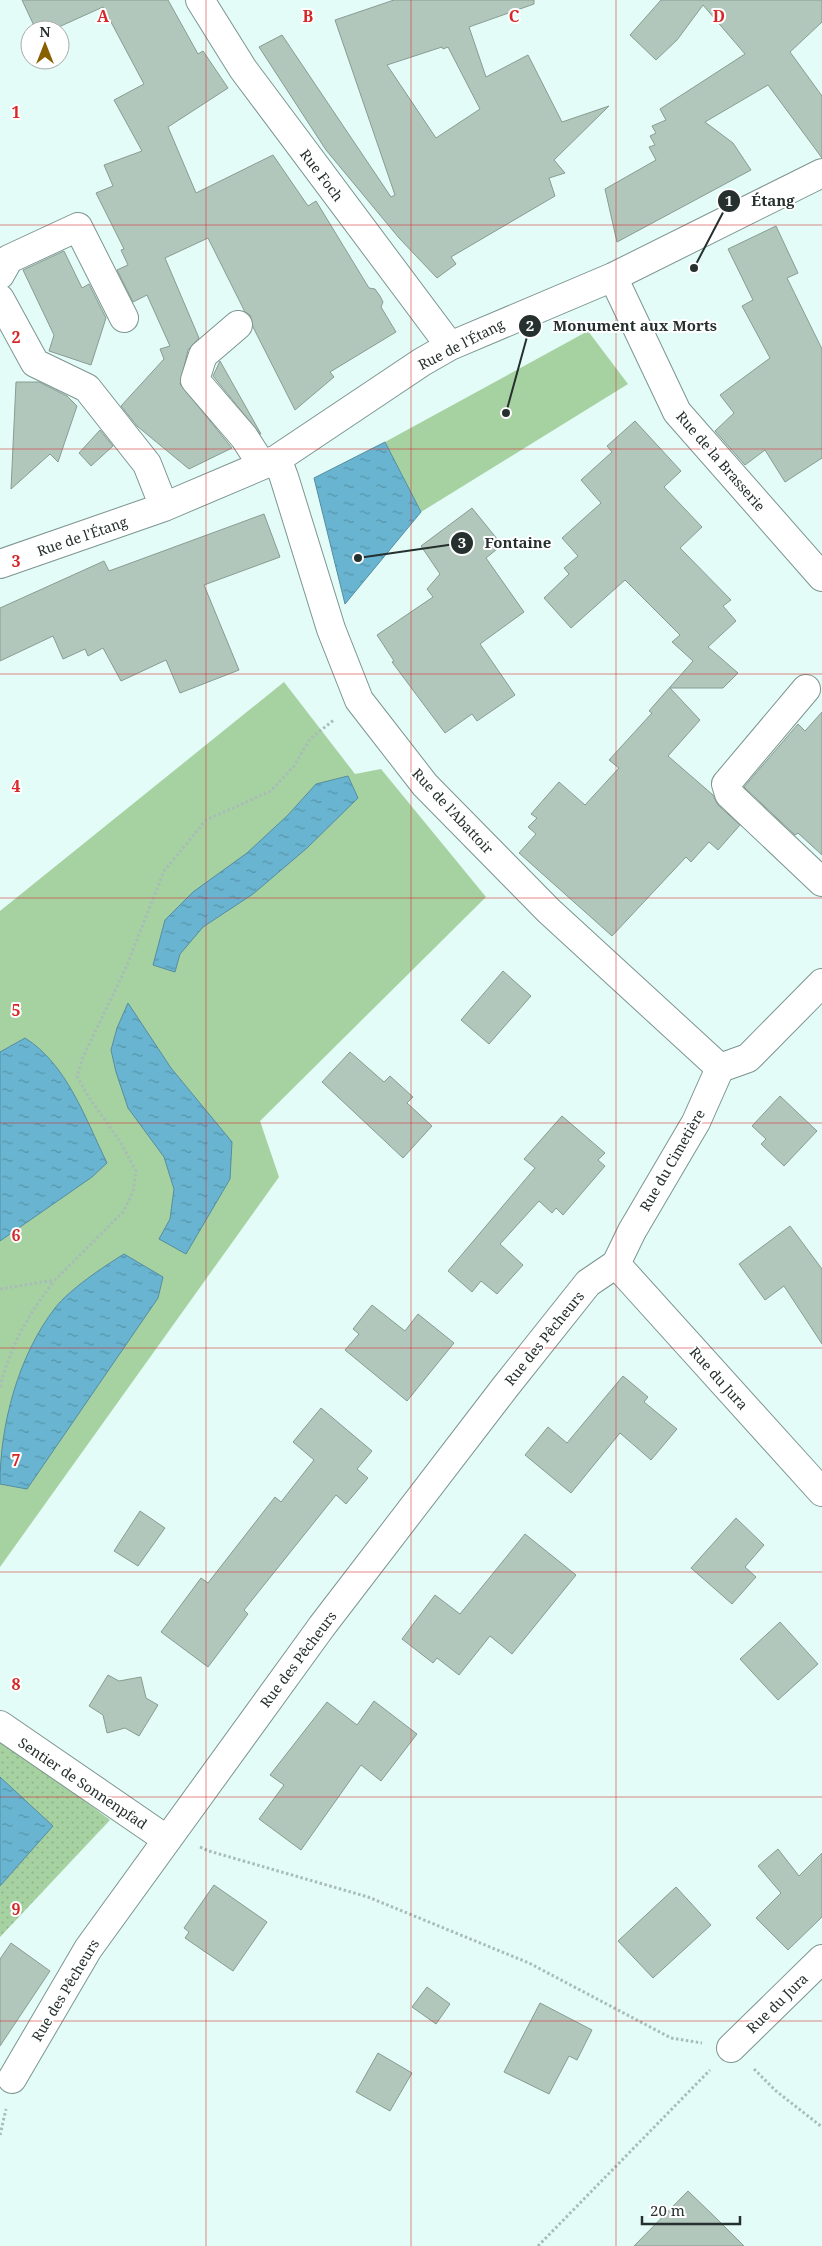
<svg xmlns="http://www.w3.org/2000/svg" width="822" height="2246" viewBox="0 0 822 2246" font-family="'Noto Serif',serif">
<defs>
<pattern id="grass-dots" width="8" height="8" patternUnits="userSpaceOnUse" patternTransform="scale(1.25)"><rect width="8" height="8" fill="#a6d1a1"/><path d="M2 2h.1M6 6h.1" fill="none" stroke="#8fb48b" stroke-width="1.8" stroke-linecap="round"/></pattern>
<pattern id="water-ripples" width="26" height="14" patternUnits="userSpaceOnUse" patternTransform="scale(1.25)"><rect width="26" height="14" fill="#69b5d1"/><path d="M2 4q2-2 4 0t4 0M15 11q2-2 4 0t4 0" fill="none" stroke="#5694aa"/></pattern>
</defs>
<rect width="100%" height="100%" fill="#e3fcf7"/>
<!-- grass -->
<path fill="url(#grass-dots)" d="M0,1737L110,1820L0,1937Z"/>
<!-- park -->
<path fill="#a6d1a1" d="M588,331L628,384L421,512L385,442Z
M284,682L355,774L381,769L486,897L260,1121L279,1177L0,1567V911Z"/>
<!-- water -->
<path fill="url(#water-ripples)" stroke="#558da0" d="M385,442L421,512L345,604L314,478Z
M348,776L358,798L307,848L253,894L203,927L180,954L175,972L153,965L165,920L193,892L247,853L288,815L316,784Z
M128,1003L171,1068L232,1142L230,1179L186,1254L159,1239L170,1219L174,1189L164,1157L128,1108L116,1072L111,1050L117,1028Z
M25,1038C67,1064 86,1120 107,1163L92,1177L0,1241V1052Z
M124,1254L163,1277L158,1298L27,1489L0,1484C0,1425 18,1356 55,1308C70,1289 103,1267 124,1254Z
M0,1777L53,1826L0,1886Z"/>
<!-- building -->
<path fill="#b2c7bc" stroke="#889c92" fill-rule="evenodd" d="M22,0H168L198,54L203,51L228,88L168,127L196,193L273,155L308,206L316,201L369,288L375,289L380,296L383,302L381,307L396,332L330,372L334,377L295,410L253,327L250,315L245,312L208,238L165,258L199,338L188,350L180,384L232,448L189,469L137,426L121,406L164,359L160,349L170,346L147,295L133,302L117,270L128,265L121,250L124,249L96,193L113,186L104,165L142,151L114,100L144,84L103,7L52,30H36Z
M394,0H534V4L469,27L486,77L528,55L562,122L609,106L554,160L565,173L549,178L555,196L451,257L456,264L437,278L399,238L326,150L259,47L282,35L391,197L395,195L335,20ZM442,47L443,49L448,47L480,109L436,138L387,65Z
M661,0H822V22L790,52L822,96V158L768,85L705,122L733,143L751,170L617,242L605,189L656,160L649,147L655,145L650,136L656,133L652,126L666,120L660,109L745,54L703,5L677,40L656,60L630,35Z
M776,226L798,273L787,278L822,349V458L785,482L765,450L745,465L715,431L734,413L720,395L770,358L742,306L753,300L728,249Z
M64,251L82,288L89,284L106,318L91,365L49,351L54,335L23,270Z
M220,361L261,434H260L213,376Z
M16,382H39L67,396L77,406L58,462L50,454L11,489Z
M635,421L681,471L664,487L702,527L680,548L731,600L723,606L736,621L708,647L738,673L723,688H670L700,720L668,756L713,795L718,805L740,825L718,850L709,842L691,862L686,857L612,936L519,853L536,834L528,827L537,818L531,814L559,782L585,805L619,768L609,760L652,713L649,711L693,661L672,642L680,635L625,580L571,628L544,598L569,574L564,568L578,556L562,538L601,503L581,480L612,452L607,446Z
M100,430L113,446L91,466L79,453Z
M472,508L502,545L486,558L524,612L480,644L515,695L477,721L472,714L445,733L392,662L394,661L377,635L433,597L427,589L440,574L421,546Z
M264,514L280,557L204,585L239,670L180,693L166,660L121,681L103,648L88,656L85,649L63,659L53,636L0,661V608L104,561L109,571Z
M822,712V855L798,833L795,835L744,787L798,724L805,731Z
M503,971L531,996L489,1044L461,1020Z
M350,1052L384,1082L390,1076L413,1097L407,1103L432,1126L403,1158L322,1082Z
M780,1096L817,1131L784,1166L761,1144L766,1139L752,1126Z
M562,1116L605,1153L598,1160L605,1166L563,1215L556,1208L552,1213L539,1201L500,1244L523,1265L497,1294L481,1281L472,1292L448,1271L535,1168L524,1159Z
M790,1226L822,1269V1344L784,1286L765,1300L739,1264Z
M372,1305L405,1331L418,1314L454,1343L407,1401L345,1350L359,1334L353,1329Z
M623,1376L648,1397L644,1402L677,1429L651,1460L620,1433L571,1493L525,1455L548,1427L567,1443Z
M321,1408L372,1451L357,1469L368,1478L346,1504L336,1495L244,1610L248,1614L208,1667L161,1632L201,1578L208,1583L275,1497L281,1502L314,1460L293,1442Z
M140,1511L165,1528L138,1566L114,1551Z
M736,1518L764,1545L745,1567L756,1577L732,1604L691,1568Z
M525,1534L576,1575L512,1654L490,1636L459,1675L437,1658L433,1663L402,1639L435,1595L460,1614Z
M780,1622L818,1664L778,1700L740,1659Z
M108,1675L119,1681L141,1677L146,1698L158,1705L139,1736L125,1728L107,1733L103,1715L89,1706Z
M374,1701L417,1734L381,1781L361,1765L301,1850L259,1819L284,1785L270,1775L327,1702L357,1725Z
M778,1849L799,1876L822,1853V1917L788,1950L756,1918L781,1893L758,1866Z
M214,1885L267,1922L233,1971L185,1938L189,1932L184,1928Z
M676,1887L711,1925L653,1978L618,1941Z
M11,1943L50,1971L0,2046V1959Z
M427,1987L450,2004L436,2024L412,2007Z
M540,2003L592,2030L577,2060L569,2056L549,2094L504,2072Z
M378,2053L412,2073L390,2111L356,2092Z
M688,2191L716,2218L744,2246H634Z"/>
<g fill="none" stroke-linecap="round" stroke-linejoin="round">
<!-- minor casing -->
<g stroke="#7d9590" stroke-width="30">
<path id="minor" d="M200,0L243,69L450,346
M0,275L9,259L78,227L124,318
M613,277L677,412L822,577
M0,299L35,363L87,388L147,464L164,507
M238,325L203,355L195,380L244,437L262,465
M277,459L284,477L331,629L359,700L425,785L549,911L720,1068
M0,564L164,507L277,459L422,362L450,346L613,277L822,173
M806,689L726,784L729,794L822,882
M616,1264L822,1492
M0,1725L166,1839
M731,2048L822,1959
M12,2079L88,1949L322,1626L506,1386L588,1283L616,1264L632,1231L696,1122L720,1068L748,1058L822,983"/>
</g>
<!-- path -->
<path stroke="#a8bcb8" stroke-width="3" stroke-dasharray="2.5 2.5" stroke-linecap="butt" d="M0,1289L55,1280L123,1212L133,1192L136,1171L121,1143L88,1096L77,1076L83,1057L125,970L164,871L206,820L271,791L294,766L310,739L335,719
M0,1387C12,1342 27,1317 54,1281
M200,1847L209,1851L368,1897L529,1963L671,2038L702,2043
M754,2069L776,2091L822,2127
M0,2135L6,2109
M538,2246L710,2070"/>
<!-- minor -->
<use href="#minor" stroke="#fff" stroke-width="28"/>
</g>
<!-- grid -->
<path fill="none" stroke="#d62828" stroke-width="1" stroke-opacity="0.55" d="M206,0V2246M411,0V2246M616,0V2246M0,225H822M0,449H822M0,674H822M0,898H822M0,1123H822M0,1348H822M0,1572H822M0,1797H822M0,2021H822"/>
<g text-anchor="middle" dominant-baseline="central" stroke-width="4" stroke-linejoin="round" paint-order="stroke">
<!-- street labels -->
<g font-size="14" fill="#26302e" stroke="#fff">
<text transform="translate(322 175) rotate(53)">Rue Foch</text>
<text transform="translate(461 344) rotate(-27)">Rue de l'Étang</text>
<text transform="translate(721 461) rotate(49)">Rue de la Brasserie</text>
<text transform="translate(82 536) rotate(-19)">Rue de l'Étang</text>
<text transform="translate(453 811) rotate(47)">Rue de l'Abattoir</text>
<text transform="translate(672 1160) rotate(-60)">Rue du Cimetière</text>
<text transform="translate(544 1338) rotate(-51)">Rue des Pêcheurs</text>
<text transform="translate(719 1378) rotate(48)">Rue du Jura</text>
<text transform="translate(298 1659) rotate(-53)">Rue des Pêcheurs</text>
<text transform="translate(83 1783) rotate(34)">Sentier de Sonnenpfad</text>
<text transform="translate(65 1990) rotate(-59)">Rue des Pêcheurs</text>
<text transform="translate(777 2003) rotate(-44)">Rue du Jura</text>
</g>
</g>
<g font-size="16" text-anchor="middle" font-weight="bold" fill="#d62828" stroke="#fff" stroke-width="4" stroke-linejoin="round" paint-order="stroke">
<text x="103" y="22">A</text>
<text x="308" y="22">B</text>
<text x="514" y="22">C</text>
<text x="719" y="22">D</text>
<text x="16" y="118">1</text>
<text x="16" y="343">2</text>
<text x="16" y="567">3</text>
<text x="16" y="792">4</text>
<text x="16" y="1016">5</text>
<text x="16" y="1241">6</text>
<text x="16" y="1466">7</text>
<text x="16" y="1690">8</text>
<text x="16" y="1915">9</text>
</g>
<!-- callouts -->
<path fill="none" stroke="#26302e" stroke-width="2" d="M694 268L729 201M506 413L530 326M358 558L462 543"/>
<g fill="#26302e" stroke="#fff" stroke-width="2">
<circle cx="694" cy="268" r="5"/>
<circle cx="506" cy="413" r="5"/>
<circle cx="358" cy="558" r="5"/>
<circle cx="729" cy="201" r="12"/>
<circle cx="530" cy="326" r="12"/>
<circle cx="462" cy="543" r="12"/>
</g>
<g font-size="15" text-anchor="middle" font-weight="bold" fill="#fff">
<text x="729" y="206">1</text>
<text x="530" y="331">2</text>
<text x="462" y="548">3</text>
</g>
<g font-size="15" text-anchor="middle" font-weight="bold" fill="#26302e" stroke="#fff" stroke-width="4" stroke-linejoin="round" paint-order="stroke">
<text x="773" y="206">Étang</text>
<text x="635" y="331">Monument aux Morts</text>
<text x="518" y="548">Fontaine</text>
</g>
<!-- north arrow -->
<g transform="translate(45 45)"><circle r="24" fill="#ffffff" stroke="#a8acab"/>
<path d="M0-4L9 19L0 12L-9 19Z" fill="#886000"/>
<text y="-8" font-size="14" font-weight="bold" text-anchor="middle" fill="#26302e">N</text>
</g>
<!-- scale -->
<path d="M642 2216v8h98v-8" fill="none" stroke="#26302e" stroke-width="2.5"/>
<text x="650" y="2216" font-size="15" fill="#26302e" stroke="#ffffff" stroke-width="4" paint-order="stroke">20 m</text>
</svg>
